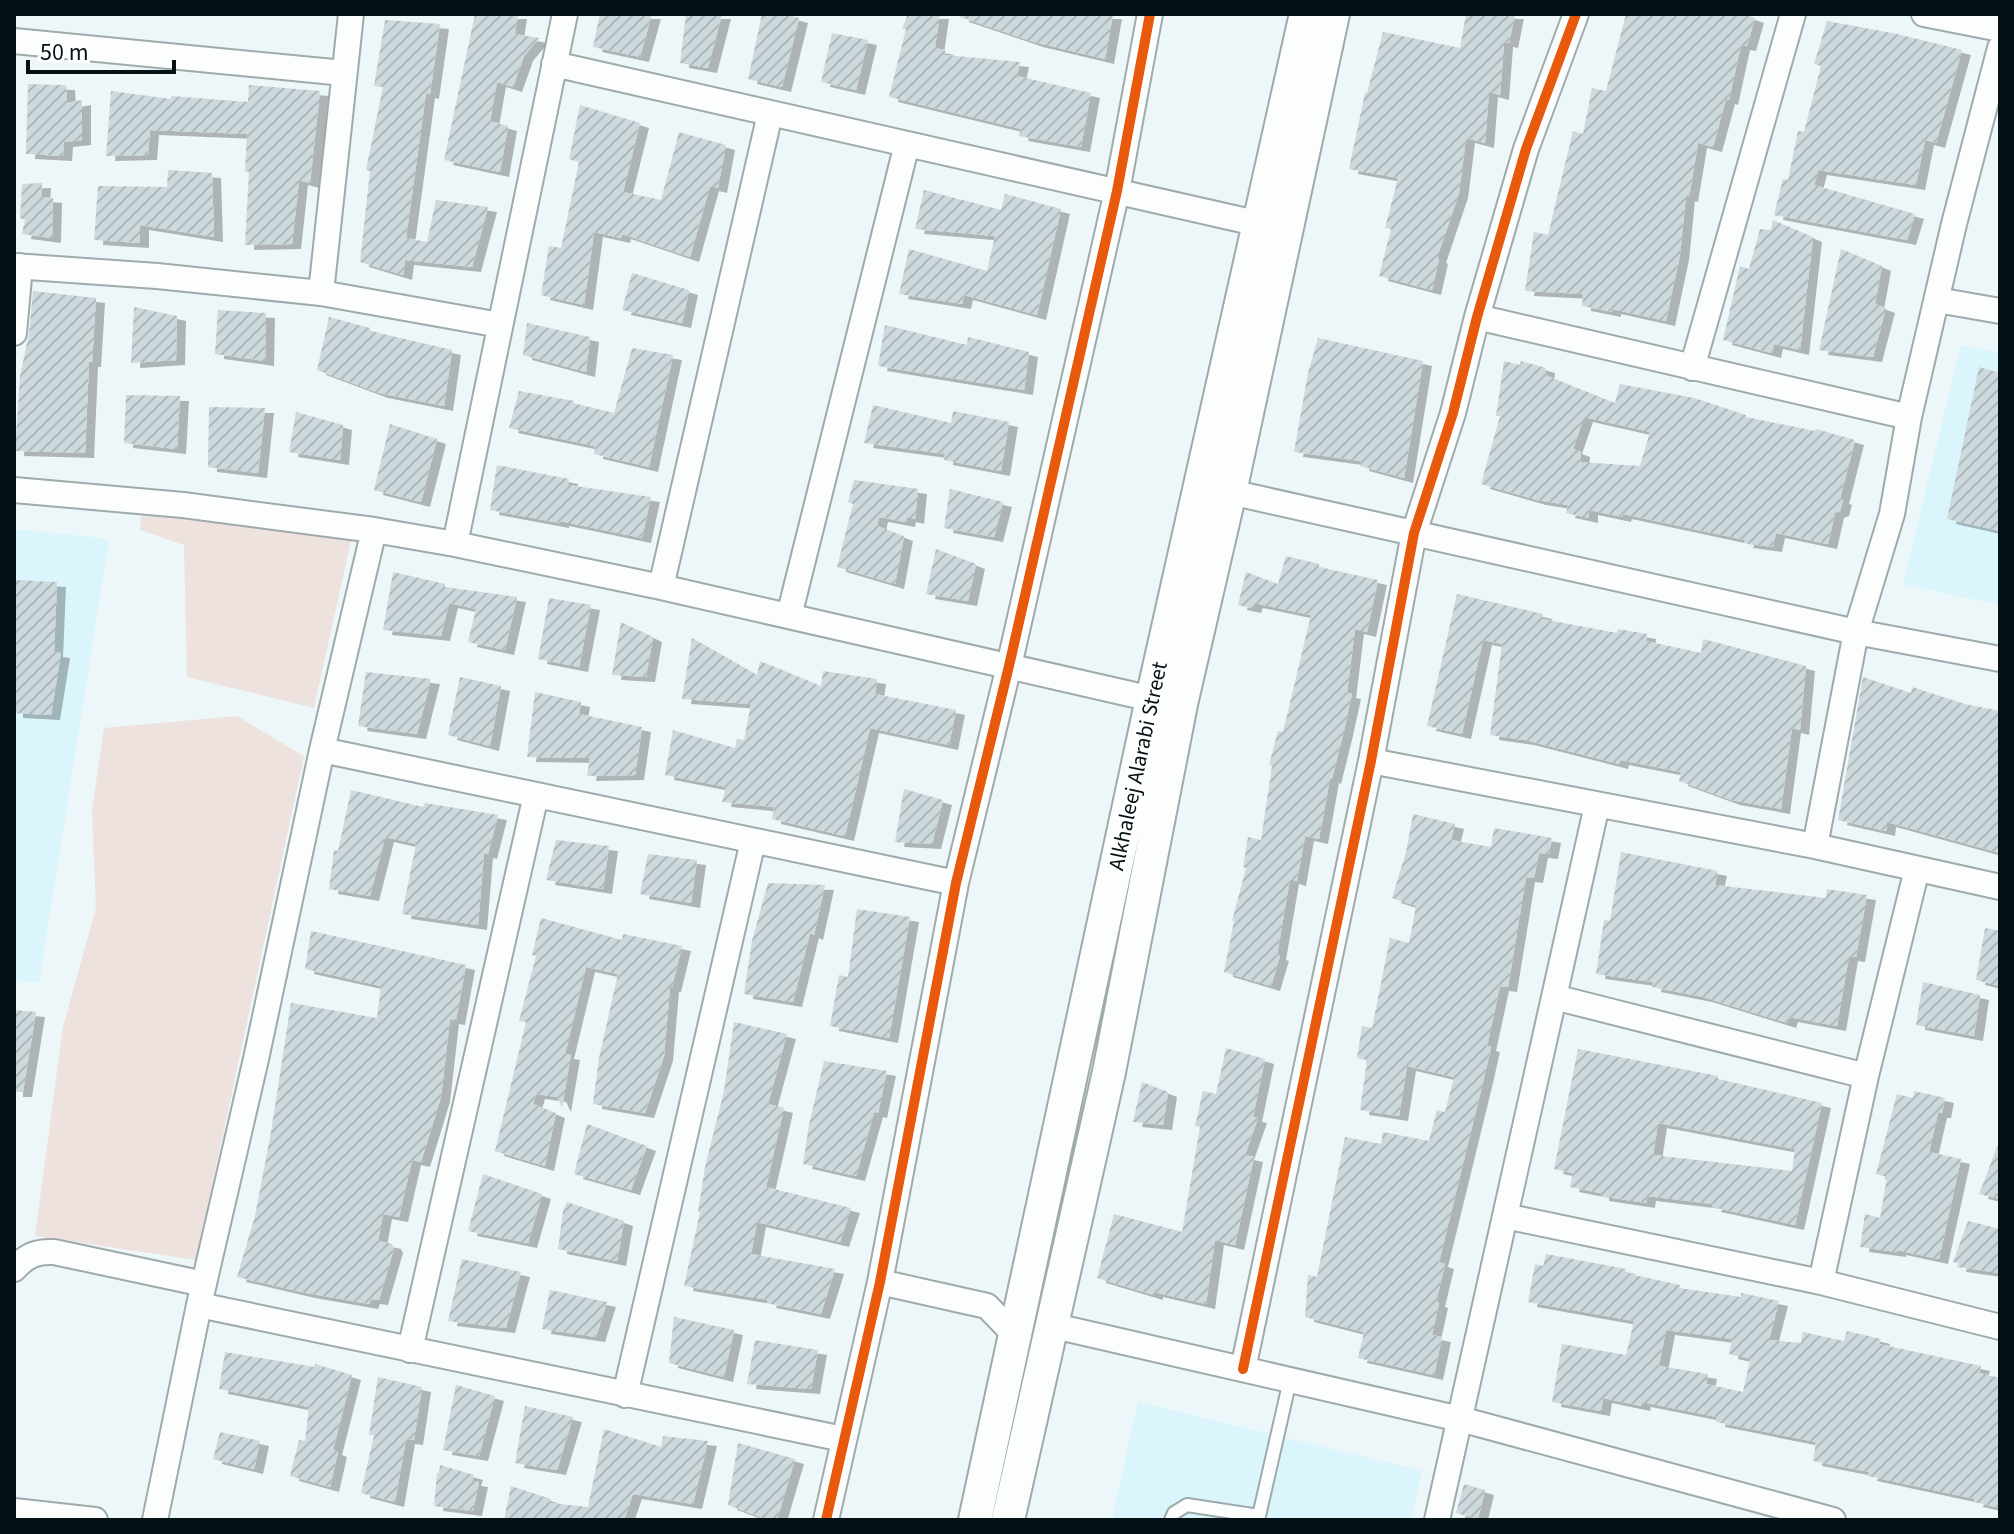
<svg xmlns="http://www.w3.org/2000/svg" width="2014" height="1534" viewBox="0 0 2014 1534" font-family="'Source Sans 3',sans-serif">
<defs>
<pattern id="building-hatch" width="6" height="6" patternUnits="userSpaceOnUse" patternTransform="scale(2)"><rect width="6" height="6" fill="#cdd9dc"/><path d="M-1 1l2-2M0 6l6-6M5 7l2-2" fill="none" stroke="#aeb9bc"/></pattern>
<filter id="shadow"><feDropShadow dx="9" dy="5" stdDeviation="0" flood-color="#0004"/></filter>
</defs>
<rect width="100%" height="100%" fill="#edf6f8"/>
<!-- built -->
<path fill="#daf5fc" d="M1961,345L2000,353V605L1903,584Z
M14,529L109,539L39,983L14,980Z
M1138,1402L1422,1471L1411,1520H1112Z"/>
<!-- grass -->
<path fill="#eee2df" d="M142,504L352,536L314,708L187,677L184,545L140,530Z
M237,716L304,756L196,1260L35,1236L63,1027L96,908L92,810L104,728Z"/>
<!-- building -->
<path fill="url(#building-hatch)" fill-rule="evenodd" filter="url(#shadow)" d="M475,14H518L515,34L539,38L524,56L513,87L497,82L490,121L508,126L500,172L444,160Z
M600,14H652L640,57L593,47Z
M686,14H722L708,68L680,63Z
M762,14H784L799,18L782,87L748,79Z
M908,14H940L935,48L945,50V55L1020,62L1017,76L1091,93L1081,147L1019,136L1021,129L889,97L906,29H902Z
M960,14H1113L1105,59L1034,42L960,17Z
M1466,14H1515L1509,43L1504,42L1500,95L1489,92L1485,143L1466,138L1459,193L1437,258L1439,259L1432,290L1379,276L1391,229L1385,228L1398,178L1349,169L1365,93H1367L1383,32L1460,48Z
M1626,14H1743L1755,18L1747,46L1741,45L1729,100L1726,99L1713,147L1698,143L1689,197L1686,196L1680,255L1666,321L1612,309V312L1582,306L1583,294L1525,291L1534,232L1548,235L1573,131L1583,134L1592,88L1606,91Z
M385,20L440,24L430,94L426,93L406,238L427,242L436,200L488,207L472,267L405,260L403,275L360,262L370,171L366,170L383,87L374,86Z
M1827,21L1897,34L1962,50L1936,143L1925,140L1916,185L1818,170L1814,185L1915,214L1907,240L1774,215L1783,179L1788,180L1798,131L1804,132L1821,66L1814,64Z
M832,33L868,40L856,90L821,82Z
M28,84L66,85L67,103L82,100V140L64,142L63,156L26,154Z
M249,85L320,91L310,183L299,180L292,244L245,245L249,172L245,171L247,134L150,130L148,155L106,156L111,91L171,99V96L248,102Z
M580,105L640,123L623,192L661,200L679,132L726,145L718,188L710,186L690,257L622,234L621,238L594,232L584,305L541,295L549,246L561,248L579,162L569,159Z
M168,170L212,173L214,237L140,225V243L94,240L98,186L167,187Z
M42,183L41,197L53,198L52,238L22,234L25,220L20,218L22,184Z
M924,190L1001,210L1005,194L1061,209L1037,315L964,295L962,304L899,294L909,249L987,271L995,236L915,229Z
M1773,220L1813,237L1800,350L1774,344L1772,353L1723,340L1740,266L1749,269L1760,229L1771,230Z
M1841,249L1882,266L1875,304L1886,308L1873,357L1819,350Z
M632,273L689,290L682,323L622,310Z
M33,291L96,298L92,362H89L85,453L15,451L20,376L29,334Z
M134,307L177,316L176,360L131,363Z
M218,310L266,313L265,361L215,354Z
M329,317L370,328V331L452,350L444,406L379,393L317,370Z
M527,323L590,337L586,372L523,355Z
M885,325L967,345L968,337L1029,352L1024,390L878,366Z
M1318,338L1423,361L1404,478L1360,466L1361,461L1294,452L1308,373Z
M632,348L673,355L649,467L594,454L595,446L509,428L519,391L574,401L573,403L614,413Z
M1504,361L1520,365L1521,361L1546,368L1545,375L1615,403L1620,384L1694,398L1746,415V417L1815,431L1816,429L1855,440L1840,499L1843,500L1840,511L1835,513L1828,544L1776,533L1773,547L1744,543L1745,540L1623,514L1622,517L1589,510V518L1566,513L1568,505L1537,500L1481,484L1500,416H1496ZM1584,417L1650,432L1640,466L1580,462L1581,452L1573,449Z
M1979,367L2000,373V531L1947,519Z
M126,395L180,396L177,449L124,443Z
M873,405L951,423L953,411L1009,422L1001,471L944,460L945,454L864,443Z
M209,407L265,408L258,473L208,467Z
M296,412L343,425L340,460L289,452Z
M390,424L437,439L421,502L374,490Z
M497,465L569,479L568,485L651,497L642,538L560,521V523L490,510Z
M854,480L918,489L915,519L907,517L906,522L879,517L877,526L904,536L895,584L837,567L853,504L848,502Z
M950,489L1003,502L994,537L944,528Z
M936,549L976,564L968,601L926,594Z
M1286,556L1319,564V567L1378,580L1367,632L1355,629L1347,693L1352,694L1343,735L1332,779L1330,778L1319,839L1305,836L1297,881L1290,879L1277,955L1280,956L1271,986L1224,972L1234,921H1232L1246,868L1243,867L1248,837L1261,840L1272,766L1269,765L1278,731L1283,732L1311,615L1254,603L1252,608L1238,605L1246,572L1278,584Z
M393,572L445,584V587L517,597L505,650L468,642L476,609L449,603L441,636L383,630Z
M14,580L57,582L54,652L61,653L51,715L14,713Z
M1457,594L1543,614L1542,619L1617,633L1618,629L1647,634L1646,641L1701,653L1703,639L1806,666L1800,730L1792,728L1781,809L1731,800L1679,781L1681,772L1620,760L1619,764L1525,740L1490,735L1502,644L1483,640L1462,734L1427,726Z
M549,598L591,605L579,667L538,659Z
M621,622L653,637L646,677L612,675Z
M692,638L757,675L760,661L821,686L823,671L877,679L875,694L956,710L949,745L870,728L845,836L772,819L774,807L722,802L726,787L665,775L673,730L735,748L737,739L744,740L751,704L682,699Z
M366,672L431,679L417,734L358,726Z
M460,677L501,686L490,746L448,735Z
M1863,677L1911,693L1912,687L1965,704L2000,711V853L1887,822L1886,831L1838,820Z
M535,692L581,702L579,714L642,727L635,775L587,776L590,758L527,757Z
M904,789L943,800L932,844L895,842Z
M351,790L423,807L425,803L498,815L488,854L484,853L478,925L402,914L416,844L385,837L370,896L329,889L334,850L338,851Z
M1413,814L1455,824L1451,840L1491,847L1494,828L1552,838L1549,854L1539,853L1534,878L1526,877L1508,987L1500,986L1487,1046L1491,1047L1484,1078L1439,1262L1445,1264L1436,1302L1439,1303L1432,1335L1442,1337L1434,1375L1358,1358L1364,1332L1305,1317L1308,1275L1317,1277L1345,1137L1381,1144L1383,1132L1429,1141L1437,1110L1445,1112L1454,1077L1407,1066L1399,1116L1360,1110L1367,1060L1357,1058L1362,1026L1372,1028L1390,938L1409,943L1416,906L1392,898L1406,852Z
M556,840L609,846L603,889L546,880Z
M1621,852L1718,871L1715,885L1826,898L1827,889L1867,895L1856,957L1849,956L1837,1026L1789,1017L1787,1023L1703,997L1652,987L1653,982L1596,974L1604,920L1610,921Z
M648,854L697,860L691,903L640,894Z
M768,883L825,885L814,935L810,933L793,1002L744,994L752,941Z
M857,909L910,917L889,1038L830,1026L839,975L848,977Z
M541,918L622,940L623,934L682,946L672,987H670L664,1056L645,1113L593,1104L599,1058L618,974L586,967L565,1054L571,1055L562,1107L557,1097L536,1094L533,1104L556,1113L545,1166L495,1151L526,1022L519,1021L536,956L532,955Z
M1985,928L2000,931V986L1976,980Z
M311,931L466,965L456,1020L450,1019L441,1097L421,1162L412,1160L399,1217L383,1214L378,1241L392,1244L394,1248L379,1300L371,1299L369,1304L306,1293L237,1277L255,1216L271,1132L291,1003L377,1018L381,986L305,969Z
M1923,982L1980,995L1974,1036L1916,1025Z
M14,1010L36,1012L23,1092H14Z
M734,1022L787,1034L768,1104L784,1108L766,1187L851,1208L840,1242L757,1222L751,1254L835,1269L821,1314L767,1303L768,1300L684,1286L700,1212H698L705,1167L724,1091Z
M1226,1048L1265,1059L1253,1117L1258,1118L1245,1155L1254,1157L1235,1245L1215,1240L1206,1304L1154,1292V1295L1097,1278L1114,1214L1182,1232L1200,1127L1195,1126L1203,1091L1216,1094Z
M1578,1049L1718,1076V1079L1822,1103L1795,1225L1712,1207L1713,1204L1647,1196L1646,1203L1600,1196V1193L1570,1187L1573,1173L1554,1169ZM1658,1123L1795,1149L1792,1171L1653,1155Z
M824,1061L887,1071L878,1113L874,1112L856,1176L803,1164L809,1125Z
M1142,1082L1168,1092L1163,1125L1133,1122Z
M1914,1091L1945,1098L1942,1113H1938L1929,1152L1961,1159L1939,1259L1897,1250V1252L1860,1247L1865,1214L1880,1218L1887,1177L1876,1174L1897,1094L1913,1098Z
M587,1124L647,1146L631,1190L574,1174Z
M1999,1142H2000V1199L1979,1194Z
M483,1174L542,1194L528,1243L468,1231Z
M567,1202L624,1221L617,1261L558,1249L563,1211Z
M1968,1221L2000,1229V1273L1957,1267L1958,1263L1953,1262Z
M1546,1254L1626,1269L1625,1273L1680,1285L1679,1288L1741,1297V1293L1779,1301L1769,1340L1801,1343L1803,1332L1844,1341L1847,1331L1881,1339L1879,1344L1981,1366L1979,1373L2000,1378V1508L1974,1502L1975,1499L1868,1476L1869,1472L1813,1461L1816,1442L1716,1422L1717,1417L1642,1402L1641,1406L1603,1398L1601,1411L1552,1402L1562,1344L1626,1355L1634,1321L1528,1302L1535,1264L1543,1266ZM1666,1330L1732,1339L1729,1354L1750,1359L1743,1392L1706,1384L1708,1374L1659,1366Z
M462,1259L521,1272L506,1328L448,1321Z
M550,1290L607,1302L596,1337L542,1329Z
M674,1317L734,1330L724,1377L669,1363Z
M755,1340L818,1350L811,1389L747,1384Z
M225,1352L315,1367V1364L352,1375L333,1450L338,1452L330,1487L290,1476L299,1440L305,1441L309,1407L219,1389Z
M378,1377L422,1387L414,1440L406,1439L395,1502L361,1493L374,1435H369Z
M456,1385L495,1396L479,1456L443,1450Z
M525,1406L573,1417L557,1470L515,1463Z
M604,1429L661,1447L663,1436L708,1441L693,1504L633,1494L624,1520H504L511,1486L551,1499L550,1503L588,1507Z
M220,1432L260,1441L254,1469L213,1459Z
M738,1443L795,1459L777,1520H769L728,1505Z
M440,1465L474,1475L472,1481L479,1482L473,1511L434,1506L437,1473H439Z
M1464,1484L1485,1490L1478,1519L1456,1513Z"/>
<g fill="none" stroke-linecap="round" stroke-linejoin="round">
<!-- service casing -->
<g stroke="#9eaaac" stroke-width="16">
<path id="service" d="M1171,1520L1174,1513L1187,1505L1259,1516L1290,1380"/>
</g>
<!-- minor casing -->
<g stroke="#9eaaac" stroke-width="28">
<path id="minor" d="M1924,14L2000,29
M14,41L344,73
M554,64L1260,224
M14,266L157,276L321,293L500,325
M321,293L351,14
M1937,300L2000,311
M1477,317L1909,417
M14,333L20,266
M1692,368L1793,14
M14,490L183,505L374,530L455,544L661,587L1152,699
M1230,492L1856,632L2000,659
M455,544L565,14
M661,587L770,114
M789,616L907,144
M322,750L956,883
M1371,761L1815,846L2000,887
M1815,846L1856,632L1892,514L1909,417L1954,224L2000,48
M1554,997L1866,1076
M1505,1216L1821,1282L2000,1327
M14,1269C26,1256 36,1251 54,1252L204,1284
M880,1282L987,1306L1014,1334
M1821,1282L1866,1076L1917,869
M199,1305L843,1439
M1050,1325L1460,1419L1833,1520
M410,1350L536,795
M1243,1369L1371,761L1414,533L1453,413L1477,317L1526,149L1576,14
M625,1395L753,841
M14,1511L95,1520
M155,1520L199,1305L256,1059L322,750L374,530
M826,1520L880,1282L956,883L1009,666L1117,191L1150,14
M1437,1520L1597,805"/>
</g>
<!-- secondary casing -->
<g stroke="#9eaaac" stroke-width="36">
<path id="secondary" d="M975,1520L1152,699L1306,14
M1008,1520L1109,1072L1181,704L1230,492L1333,14"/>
</g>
<!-- service -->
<use href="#service" stroke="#fcfefe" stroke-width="12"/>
<!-- minor -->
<use href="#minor" stroke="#fcfefe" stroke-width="24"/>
<!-- secondary -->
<use href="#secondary" stroke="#fcfefe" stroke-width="32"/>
<!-- cycleway casing -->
<g stroke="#fff" stroke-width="15">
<path id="cycleway" d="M1243,1369L1371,761L1414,533L1453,413L1477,317L1526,149L1576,14
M826,1520L880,1282L956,883L1009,666L1117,191L1150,14"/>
</g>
<!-- cycleway -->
<use href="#cycleway" stroke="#e8590c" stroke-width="10"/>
</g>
<g text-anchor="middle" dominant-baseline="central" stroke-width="7" stroke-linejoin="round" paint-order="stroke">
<!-- street labels -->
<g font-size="22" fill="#041216" stroke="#fff">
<text transform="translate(1138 766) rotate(-78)">Alkhaleej Alarabi Street</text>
</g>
</g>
<!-- border -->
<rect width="2014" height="1534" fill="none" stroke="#041216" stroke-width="32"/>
<!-- scale -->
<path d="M28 60v12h146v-12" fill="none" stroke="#041216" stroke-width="4"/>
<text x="40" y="60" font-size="24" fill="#041216" stroke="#ffffff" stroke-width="6" paint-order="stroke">50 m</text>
</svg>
